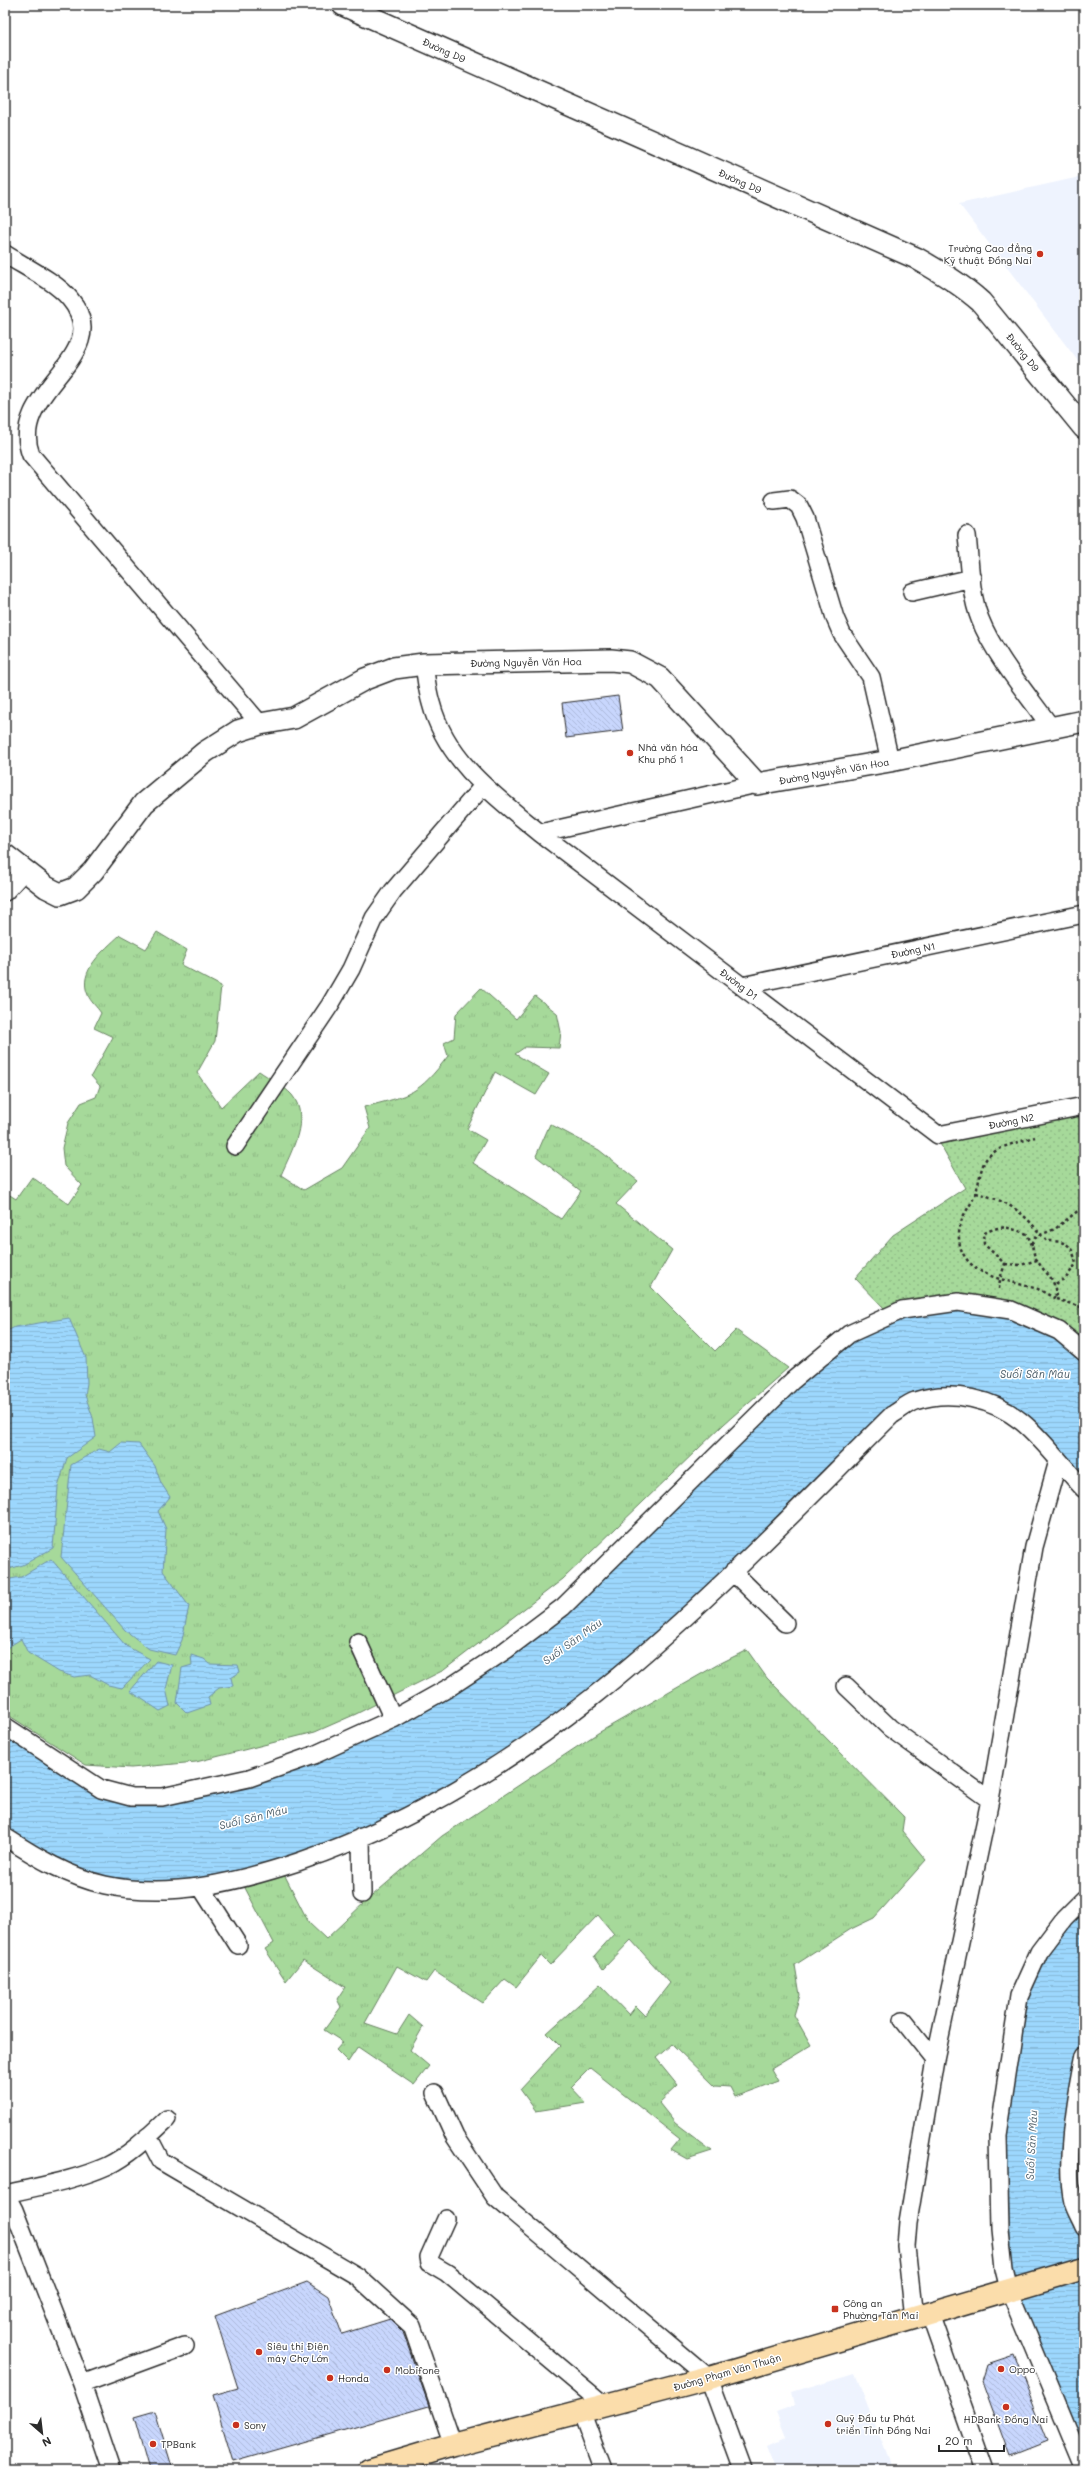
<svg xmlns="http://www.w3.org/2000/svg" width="1089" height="2475" viewBox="0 0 1089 2475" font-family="Mali,sans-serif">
<defs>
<pattern id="grass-tufts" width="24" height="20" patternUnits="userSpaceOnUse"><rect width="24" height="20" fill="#a6d99a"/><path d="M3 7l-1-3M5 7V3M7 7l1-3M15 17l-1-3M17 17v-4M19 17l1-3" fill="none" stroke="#8fba85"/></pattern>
<pattern id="park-dots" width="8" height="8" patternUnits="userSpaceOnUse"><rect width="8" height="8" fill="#a6d99a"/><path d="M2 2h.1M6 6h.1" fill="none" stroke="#8fba85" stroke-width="1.8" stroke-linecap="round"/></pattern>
<pattern id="water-rules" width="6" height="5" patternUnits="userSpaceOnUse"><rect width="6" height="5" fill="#9cd7fd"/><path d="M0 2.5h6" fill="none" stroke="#87b9d9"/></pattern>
<pattern id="building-back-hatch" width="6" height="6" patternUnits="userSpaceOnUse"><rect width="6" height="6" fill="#c8d6fd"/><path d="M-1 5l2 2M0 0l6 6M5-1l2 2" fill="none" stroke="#acb8d9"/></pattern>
</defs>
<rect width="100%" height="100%" fill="#fff"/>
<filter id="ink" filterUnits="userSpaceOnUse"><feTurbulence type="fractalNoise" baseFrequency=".025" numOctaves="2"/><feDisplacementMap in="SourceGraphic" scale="8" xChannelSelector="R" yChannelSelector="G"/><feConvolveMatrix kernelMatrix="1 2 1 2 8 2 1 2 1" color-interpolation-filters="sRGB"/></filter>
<g filter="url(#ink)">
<!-- built -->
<path fill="#eef3fe" d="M1084,176V369L959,204Z
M855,2373L893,2470H778L768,2445L786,2437L776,2412L795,2405L792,2392Z"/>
<!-- grass -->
<path fill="url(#grass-tufts)" stroke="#688262" d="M157,932L187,950L181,965L221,986L215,1041L197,1073L221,1107L259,1071C269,1078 284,1086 292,1095C311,1118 291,1152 281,1175L304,1190L342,1168L370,1128L364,1107C411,1095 418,1095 448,1056L444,1043L454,1038L456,1014L481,988L516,1019L535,996L557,1013L561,1032L559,1048L525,1047L515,1054L549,1074L536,1095L495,1072L467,1129L486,1140L473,1163L561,1219L581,1191L536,1156L550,1124L599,1150L638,1181L616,1204L672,1250L651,1287L715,1351L736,1330L788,1368L724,1424L563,1579L444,1670L356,1714L315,1732L196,1762L131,1768L86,1765L5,1713V1192L16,1199L32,1177L69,1204L82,1185L64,1166L62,1148L68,1123L81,1103L96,1097L100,1086L91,1076L113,1037L94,1028L101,1013C97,1007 90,1001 88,995C77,971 104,950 120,935L146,949Z
M747,1650L767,1678L904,1817L902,1831L926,1860L874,1918L851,1929L795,1965L800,1995L794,2015L811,2045L771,2069L778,2081L735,2097L730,2087L715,2086L672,2044L656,2058L678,2085L659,2103L675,2123L712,2151L687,2159L671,2150L680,2139L590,2068L571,2087L586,2103L536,2111L520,2089L560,2046L547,2033L600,1985L629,2015L636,2006L645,2015L670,1983L631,1940L603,1969L594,1956L614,1934L598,1915L550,1965L541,1956L516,1987L505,1979L483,2003L434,1971L426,1982L397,1966L365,2023L397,2034L409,2015L423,2027L410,2050L429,2066L414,2085L358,2047L348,2062L336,2050L343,2042L324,2030L341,2007L337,1999L345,1987L303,1960L286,1981L265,1949L274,1943L244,1886L284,1874L309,1923L326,1939L366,1901L442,1836L598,1733L717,1665Z"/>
<!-- park -->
<path fill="url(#park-dots)" stroke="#688262" d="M1084,1111V1341L885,1309L855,1278L893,1235L965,1188L938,1140Z"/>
<!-- water -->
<path fill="url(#water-rules)" stroke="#6f92a9" d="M957,1309L1008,1316L1055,1337L1084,1362V1478L1026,1416L993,1395L974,1390L941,1388L886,1410L672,1623L518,1745L463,1779L389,1818L274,1862L197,1880L137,1882L106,1877L73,1867L39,1850L5,1829V1736L97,1795L165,1804L250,1785L458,1691L797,1387L851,1341L903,1317Z
M69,1318L86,1358L87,1383L85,1395L93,1418L96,1437L67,1458L58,1487L53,1548L23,1565L5,1570V1332L15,1327Z
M121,1443L139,1444L155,1466L161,1483L170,1497L158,1511L166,1529L163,1571L189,1606L182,1640L175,1655L149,1649L125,1630L61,1557L71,1465L99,1449L110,1452Z
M51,1559L126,1646L150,1659L122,1688L108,1685L90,1675L74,1677L59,1672L28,1653L21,1639L5,1649V1580L21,1577Z
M191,1655L204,1659L210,1664L238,1665L240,1672L231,1678L233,1686L219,1688L208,1697L210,1705L187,1713L177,1703L182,1668L192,1665Z
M156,1661L172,1665L166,1689L170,1706L160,1711L130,1691Z
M1084,1909V2023L1067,2099L1064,2164L1073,2221L1084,2249V2459L1012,2282L1006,2135L1026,1998L1045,1955Z"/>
<!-- building -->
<path fill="url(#building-back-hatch)" stroke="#2b2b2b" d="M618,696L623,731L566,738L562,703Z
M307,2282L328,2296L342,2334L390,2319L403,2332L429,2406L233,2462L213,2395L238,2388L215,2316Z
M1014,2355L1048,2441L1010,2456L982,2380L987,2364Z
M155,2411L173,2470H149L134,2417Z"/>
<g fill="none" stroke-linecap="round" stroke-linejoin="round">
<!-- minor casing -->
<g stroke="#2b2b2b" stroke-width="20">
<path id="minor" d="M5,254C25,267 55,281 70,299C118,356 6,391 31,455L260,724
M774,501L790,499L799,506L805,518L835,618L842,634L871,677L890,761
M967,535C970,563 970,594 980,619C994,655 1028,695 1050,726
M912,592L972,578
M424,664C426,677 427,690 431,703C446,761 496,797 540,833L938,1135L1084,1106
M540,833L757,784
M5,892L25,870
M742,986L1084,914
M235,1146L330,1005L351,969L374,918L393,891L483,786
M733,1572L785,1623
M358,1642L393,1719
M846,1686L890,1728L990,1800
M5,1726L101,1789L131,1797H162L249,1778L314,1755L393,1719L450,1687L506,1650L563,1607L792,1381L849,1334L902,1310L958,1302L1011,1310L1059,1331L1084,1352
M5,1837C36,1857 69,1877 105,1885C171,1899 237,1882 298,1862C547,1778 712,1593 892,1415C899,1411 908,1403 915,1401C951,1389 994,1399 1022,1422C1043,1439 1065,1469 1084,1489
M361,1837L362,1894
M201,1887L238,1945
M1084,1899L1064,1919L1039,1952L1019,1996L998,2135L1000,2230L1004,2269L1009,2289L1084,2469
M903,2020L935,2060
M1084,2055C1076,2094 1064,2164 1073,2202C1075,2210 1081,2219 1084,2227
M435,2093L455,2137L495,2197L709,2378L743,2470
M148,2136L161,2161L357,2276L412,2326L453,2445
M5,2193L14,2210L82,2384L111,2470
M6,2194C40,2186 76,2180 107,2166C130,2155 149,2136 167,2119
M446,2219L429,2257L430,2263L447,2273L604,2405
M930,2314L985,2470
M914,2318L906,2246L908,2222L935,2060L990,1800L1034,1547L1058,1461
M82,2384L185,2346
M581,2411L603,2470"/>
</g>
<!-- tertiary casing -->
<g stroke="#2b2b2b" stroke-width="24">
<path id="tertiary" d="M343,5L916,258C939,271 961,284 981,302L1084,428
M5,855L46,887L60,894L76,888L93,871L144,803L205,752L238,731L260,724L294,718L365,679L394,668L424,664L611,660L630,662L660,678L757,784L890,761L1084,721"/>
</g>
<!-- primary casing -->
<g stroke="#2b2b2b" stroke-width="25">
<path id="primary" d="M369,2470L453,2445L709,2378L1084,2268"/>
</g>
<!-- path -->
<path stroke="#2b2b2b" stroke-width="2.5" stroke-dasharray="3 3" stroke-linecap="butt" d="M976,1193C994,1197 1013,1205 1026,1218C1034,1225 1039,1234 1047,1241C1067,1241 1072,1244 1076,1264L1066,1278L1055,1284
M1032,1245L1027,1234C1008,1227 1001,1224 983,1234L984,1244L1005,1264L1000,1279C971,1271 951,1252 962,1219C966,1210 973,1202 976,1192C980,1181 980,1163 990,1155C1002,1145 1020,1142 1035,1137
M1005,1264L1021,1265L1037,1260
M999,1289L1000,1279L1038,1289L1056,1299C1055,1274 1048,1279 1037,1260C1034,1256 1033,1250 1032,1245L1035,1237L1055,1229L1084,1206
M1056,1299L1084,1308"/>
<!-- minor -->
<use href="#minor" stroke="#fff" stroke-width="17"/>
<!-- tertiary -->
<use href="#tertiary" stroke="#fff" stroke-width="21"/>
<!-- primary -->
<use href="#primary" stroke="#fbddab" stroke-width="22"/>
</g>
</g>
<!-- markers -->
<g fill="#c8321e" stroke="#fff" stroke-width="1.5">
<circle cx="1040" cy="254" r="4"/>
<circle cx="630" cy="753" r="4"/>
<rect x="831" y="2305" width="8" height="8" rx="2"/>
<circle cx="259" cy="2352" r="4"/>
<circle cx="1001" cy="2369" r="4"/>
<circle cx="387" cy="2370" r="4"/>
<circle cx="330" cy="2378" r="4"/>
<circle cx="1006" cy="2407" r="4"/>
<circle cx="828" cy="2424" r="4"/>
<circle cx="236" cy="2425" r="4"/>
<circle cx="153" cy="2444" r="4"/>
</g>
<g text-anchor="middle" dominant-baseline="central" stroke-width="3" stroke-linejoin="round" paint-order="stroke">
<!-- street labels -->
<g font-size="10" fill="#2b2b2b" stroke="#fff">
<text transform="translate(444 50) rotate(24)">Đường D9</text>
<text transform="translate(740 181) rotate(24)">Đường D9</text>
<text transform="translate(1023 352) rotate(51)">Đường D9</text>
<text transform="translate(526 662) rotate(-1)">Đường Nguyễn Văn Hoa</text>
<text transform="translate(834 771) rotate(-10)">Đường Nguyễn Văn Hoa</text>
<text transform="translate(913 950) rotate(-12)">Đường N1</text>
<text transform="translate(739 984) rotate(37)">Đường D1</text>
<text transform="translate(1011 1121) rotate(-11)">Đường N2</text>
<text transform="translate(727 2372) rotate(-16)">Đường Phạm Văn Thuận</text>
</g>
<!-- poi labels -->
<g font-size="10" fill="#2b2b2b" stroke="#fff" text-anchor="start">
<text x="1032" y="248" text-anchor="end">Trường Cao đẳng<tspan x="1032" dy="12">Kỹ thuật Đồng Nai</tspan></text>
<text x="638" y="747">Nhà văn hóa<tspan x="638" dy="12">Khu phố 1</tspan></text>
<text x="843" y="2303">Công an<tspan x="843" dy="12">Phường Tân Mai</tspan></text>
<text x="267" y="2346">Siêu thị Điện<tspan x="267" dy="12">máy Chợ Lớn</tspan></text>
<text x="1009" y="2369">Oppo</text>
<text x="395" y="2370">Mobifone</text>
<text x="338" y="2378">Honda</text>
<text x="836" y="2418">Quỹ Đầu tư Phát<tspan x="836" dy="12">triển Tỉnh Đồng Nai</tspan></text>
<text x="1006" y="2419" text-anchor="middle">HDBank Đồng Nai</text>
<text x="244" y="2425">Sony</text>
<text x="161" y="2444">TPBank</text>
</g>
<!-- water labels -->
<g font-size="11" font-style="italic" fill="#4d5f6a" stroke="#fff">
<text x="1035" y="1373">Suối Săn Máu</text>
<text transform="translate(572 1641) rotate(-36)">Suối Săn Máu</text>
<text transform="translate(253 1817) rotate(-14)">Suối Săn Máu</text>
<text transform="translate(1031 2145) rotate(-87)">Suối Săn Máu</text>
</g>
</g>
<!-- margin -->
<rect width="1089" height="2475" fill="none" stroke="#fff" stroke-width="20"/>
<rect x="10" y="10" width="1069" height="2455" fill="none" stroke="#2b2b2b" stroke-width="1.5" filter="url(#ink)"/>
<!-- north arrow -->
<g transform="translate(42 2433) rotate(152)" stroke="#ffffff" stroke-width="3" paint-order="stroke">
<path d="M0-3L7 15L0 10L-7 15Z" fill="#2b2b2b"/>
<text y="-6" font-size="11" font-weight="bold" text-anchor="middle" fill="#2b2b2b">N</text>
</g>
<!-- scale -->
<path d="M939 2445v6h65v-6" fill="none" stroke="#2b2b2b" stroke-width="2"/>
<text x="945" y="2445" font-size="12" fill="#2b2b2b" stroke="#ffffff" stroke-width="3" paint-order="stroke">20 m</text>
</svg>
